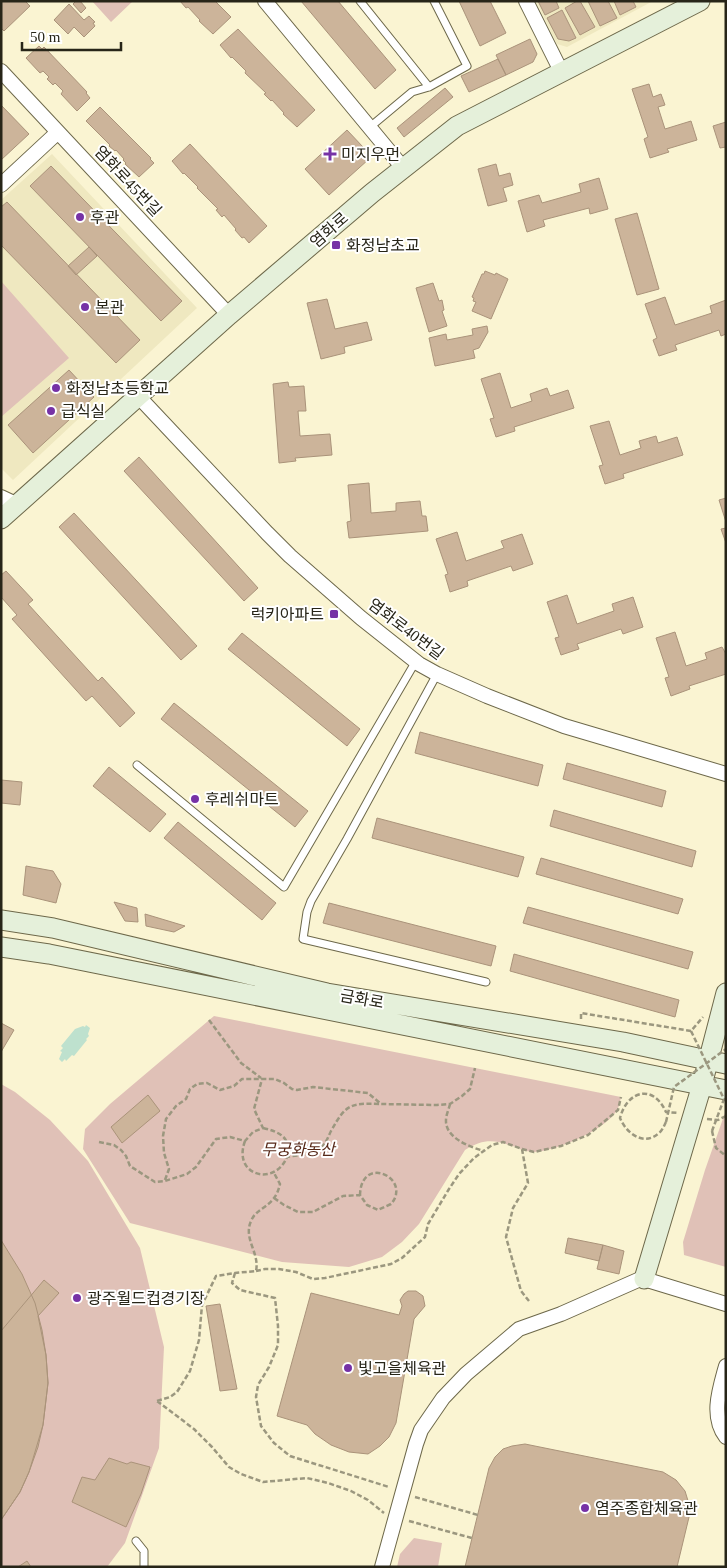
<svg xmlns="http://www.w3.org/2000/svg" width="727" height="1568" viewBox="0 0 727 1568" font-family="'Times New Roman','Noto Sans KR',serif">
<rect width="100%" height="100%" fill="#faf4d2"/>
<!-- built -->
<path fill="#efe8c0" d="M536,1H653L567,47L557,44Z
M52,154L197,308L13,480L1,468V200Z"/>
<!-- green -->
<path fill="#e0c1b7" d="M92,1H133L111,22Z
M1,281L69,358L1,417Z
M214,1016L621,1097C620,1101 620,1105 618,1108C609,1129 556,1151 534,1152C528,1152 521,1149 516,1147C494,1140 485,1138 465,1150L419,1224L402,1242L382,1257L349,1267L282,1262L130,1223L83,1149L85,1129L110,1104Z
M1,1084L15,1092L50,1120L88,1161L140,1248L164,1347L159,1448L125,1543L107,1567H1Z
M726,1110V1267L684,1255L683,1242L705,1170Z
M414,1538L442,1543L438,1567H397L400,1554Z"/>
<!-- water -->
<path fill="#bee1ce" d="M86,1025L90,1028L88,1034L89,1036L86,1039L87,1040L74,1056L72,1055L66,1061L65,1059L62,1062L59,1059L62,1052L60,1051L63,1048L61,1046L75,1029L83,1026L85,1027Z"/>
<!-- building -->
<path fill="#ccb49a" stroke="#aa937a" d="M1,1H25L30,6L4,31L1,28Z
M76,1H80L86,8L81,13L73,4Z
M180,1H215L231,17L213,34L199,21L200,20L188,7L186,8Z
M301,1H338L396,70L375,89Z
M459,1H490L506,33L480,46Z
M538,1H556L559,8L545,15Z
M577,1H580L595,27L580,35L565,8Z
M588,1H608L617,18L600,26Z
M614,1H633L636,7L620,15Z
M69,4L84,20L89,16L95,22L93,23L95,26L84,37L74,27L68,34L54,20Z
M562,10L576,38L569,41L558,39L547,18Z
M238,29L315,110L297,127L283,114L284,113L272,100L271,101L264,94L266,93L245,73L246,71L232,57L231,58L220,45Z
M530,39L537,54L533,62L506,75L496,55Z
M39,46L42,49L44,47L87,92L86,93L90,98L77,111L61,94L63,91L55,83L53,85L47,79L49,77L43,71L40,73L26,58Z
M498,59L506,75L469,92L461,76Z
M649,84L653,97L661,94L665,105L658,107L665,129L691,121L697,140L667,149L669,152L650,158L644,139L648,137L632,89Z
M445,88L453,97L404,137L397,128Z
M1,105L29,134L1,160Z
M100,107L151,158L150,159L154,163L139,177L125,164L126,163L123,160L124,159L116,150L115,151L109,146L110,145L86,121Z
M726,122V147L720,148L713,126Z
M347,130L363,147L360,150L369,159L329,195L305,169Z
M190,144L267,226L249,243L244,237L242,238L235,230L236,229L224,215L222,217L216,210L218,209L197,188L198,187L184,173L183,174L172,161Z
M496,164L499,176L510,173L513,185L503,188L507,201L488,206L478,169Z
M51,166L182,301L161,321L30,186Z
M599,178L608,209L590,214L589,208L543,220L545,226L527,232L518,201L539,195L542,203L581,192L579,184Z
M7,202L140,340L116,363L1,245V207Z
M637,213L659,289L637,295L615,219Z
M89,247L97,256L76,275L68,266Z
M485,271L495,275L496,273L508,279L491,319L472,311L476,302L473,301L474,298L472,297L482,274H484Z
M433,283L439,301L442,300L444,310L442,311L447,326L429,332L416,288Z
M665,297L675,325L712,313L710,306L726,300V334L721,336L719,330L675,345L677,350L659,356L653,340L657,338L645,304Z
M327,299L335,329L367,322L372,340L344,347L345,353L321,359L307,303Z
M487,326L488,332L479,348L473,350L475,358L435,366L429,338L446,334L447,340L473,335L472,329Z
M69,370L94,397L33,453L8,425Z
M500,373L511,408L532,401L530,394L547,388L550,396L568,390L574,408L514,427L515,431L496,437L490,419L494,418L481,379Z
M288,382L289,387L304,386L306,411H298L300,436L330,434L332,455L295,458L296,461L279,463L273,384Z
M609,421L620,455L641,448L639,441L656,436L658,443L677,437L683,455L623,474L624,478L605,484L599,466L603,465L590,426Z
M139,457L258,588L244,601L124,471Z
M369,483L371,513L396,511V503L420,501L422,516H426L428,531L349,538L347,522L351,521L348,485Z
M726,498V522L719,500Z
M74,513L197,646L181,660L59,527Z
M726,528V543L721,529Z
M457,532L466,561L504,548L501,541L522,534L533,564L513,571L511,566L467,581L468,586L450,592L445,575L448,574L436,539Z
M6,571L33,600L28,604L98,681L102,677L135,713L120,727L92,696L86,701L12,619L17,615L1,597V575Z
M567,595L577,624L614,611L612,604L633,597L643,627L623,634L621,629L577,644L579,649L561,655L555,638L559,637L547,602Z
M675,632L686,666L707,659L705,653L722,647L726,654V674L689,686L690,689L671,696L665,678L669,677L656,638Z
M242,633L360,729L347,746L228,649Z
M174,703L308,811L295,827L161,719Z
M420,732L543,765L538,786L415,753Z
M567,763L666,791L662,807L563,779Z
M109,767L166,814L150,832L93,786Z
M1,780L22,782L20,805L1,803Z
M554,810L696,851L692,867L550,826Z
M377,818L524,857L518,877L372,838Z
M178,822L276,903L262,920L164,838Z
M541,858L683,899L678,914L536,874Z
M26,866L53,871L61,884L56,903L23,895Z
M114,902L137,908L138,922L125,921Z
M329,903L496,946L491,966L323,923Z
M528,907L693,952L688,969L523,923Z
M145,914L185,926L174,932L146,926Z
M514,954L679,1000L675,1017L510,971Z
M1,1023L14,1030L1,1052Z
M148,1095L160,1111L122,1143L111,1127Z
M568,1238L603,1245L599,1261L565,1253Z
M1,1240L22,1274L35,1303L42,1330L46,1355L48,1383L43,1425L38,1447L29,1472L20,1492L1,1520Z
M603,1245L624,1251L619,1274L597,1269Z
M44,1280L59,1293L38,1316L46,1355L48,1383L43,1425L29,1472L20,1492L1,1520V1331Z
M408,1291H416L423,1296L425,1306L414,1319L396,1423L389,1437L380,1446L368,1454L349,1452L331,1445L315,1434L307,1425L277,1416L311,1293L399,1315L402,1306L400,1300L404,1294Z
M220,1304L237,1389L220,1391L206,1306Z
M525,1444L663,1472L676,1480L685,1491L689,1504L690,1513L677,1567H465L489,1468L495,1457L503,1449L512,1446Z
M109,1458L127,1464L131,1462L150,1467L141,1494L126,1527L72,1502L82,1477L95,1480Z
M27,1561L31,1567H18Z"/>
<g fill="none" stroke-linecap="round" stroke-linejoin="round">
<!-- lane casing -->
<g stroke="#6d684a" stroke-width="9">
<path id="lane" d="M360,1L429,87
M370,127L412,92L429,87L467,66L434,1
M437,674L347,839L311,901L307,912L303,939L486,982
M137,765L284,887L416,661
M136,1541L144,1551V1567"/>
</g>
<!-- street casing -->
<g stroke="#6d684a" stroke-width="16">
<path id="street" d="M265,1L404,169
M526,1L562,73
M1,71L229,315
M1,185L58,132
M138,396L267,533L290,556L361,618L419,664L437,674L487,696L564,726L726,774
M1,497L18,505
M726,1366C720,1388 710,1416 726,1437
M382,1567L416,1444L421,1430L443,1398L466,1374L519,1329L561,1314L638,1280L644,1279L726,1304"/>
</g>
<!-- secondary casing -->
<g stroke="#6d684a" stroke-width="21">
<path id="secondary" d="M1,519L229,315L372,193L457,126L700,1
M1,920L53,928L327,993L623,1042L726,1064
M1,947L49,954L726,1090
M644,1279L702,1085L726,993"/>
</g>
<!-- path -->
<path stroke="#9b977f" stroke-width="2.5" stroke-dasharray="5 2.5" stroke-linecap="butt" d="M581,1019V1013L691,1031L703,1017
M209,1020L241,1063L261,1078
M450,1104C449,1109 446,1115 446,1120C445,1138 470,1147 484,1151
M707,1119L718,1120L726,1116
M666,1122C664,1126 662,1131 659,1133C644,1147 626,1133 620,1118C627,1091 653,1083 666,1112L678,1113
M263,1128C280,1132 292,1138 287,1157
M712,1131L716,1148L726,1156
M245,1141C232,1176 275,1187 287,1157C297,1155 312,1155 320,1148C326,1144 328,1137 331,1131C346,1104 350,1103 380,1104
M99,1142L114,1145L121,1150L126,1156L130,1166L155,1182L165,1181L187,1174L196,1167L216,1139L230,1137L245,1141L253,1132L263,1128L254,1109L262,1079H275L284,1083L292,1089L297,1090L313,1087L368,1093L381,1104L437,1105L450,1104L462,1096L470,1089L475,1068
M522,1149L534,1152L561,1146L588,1135L618,1110L621,1097
M165,1180L169,1169L164,1153L163,1136L166,1119L176,1106L186,1099L190,1089L197,1084L207,1083L220,1090L234,1086L242,1079H262
M274,1198L284,1205L298,1212H313L343,1196L360,1195L367,1205L378,1210L391,1204C393,1202 396,1197 396,1194C400,1173 361,1159 360,1195
M256,1271L265,1269H279L296,1272L313,1279L325,1278L391,1264L402,1258L425,1237L428,1224L449,1189L459,1174L474,1158L492,1145L503,1142L522,1149L528,1183L513,1208L506,1237L521,1291L529,1301
M235,1273L232,1283L240,1290L275,1298L278,1326V1345L269,1367L258,1385L256,1397L261,1426L274,1443L290,1456L389,1487
M157,1401L194,1429L212,1447L229,1467L241,1474L263,1482L307,1478L328,1483L351,1491L368,1500L384,1513
M157,1401L170,1397L177,1392L190,1371L199,1340L202,1305L216,1276L235,1273L256,1271C260,1253 243,1239 251,1221C257,1206 275,1208 280,1184L274,1173
M415,1497L478,1515
M409,1521L472,1538"/>
<!-- lane -->
<use href="#lane" stroke="#fff" stroke-width="7"/>
<!-- street -->
<use href="#street" stroke="#fff" stroke-width="14"/>
<!-- secondary -->
<use href="#secondary" stroke="#e5f0da" stroke-width="19"/>
<!-- path-bridge -->
<path stroke="#9b977f" stroke-width="2.5" stroke-dasharray="5 2.5" stroke-linecap="butt" d="M691,1031L724,1099L712,1131
M666,1122L674,1087L726,1049"/>
</g>
<!-- markers -->
<g fill="#7632a6" stroke="#fff" stroke-width="2">
<path d="M327.5 146.5h5v5h5v5h-5v5h-5v-5h-5v-5h5z"/>
<circle cx="80" cy="217" r="5"/>
<rect x="331" y="240" width="10" height="10" rx="2.5"/>
<circle cx="85" cy="307" r="5"/>
<circle cx="56" cy="388" r="5"/>
<circle cx="51" cy="411" r="5"/>
<rect x="329" y="609" width="10" height="10" rx="2.5"/>
<circle cx="195" cy="799" r="5"/>
<circle cx="77" cy="1298" r="5"/>
<circle cx="348" cy="1368" r="5"/>
<circle cx="585" cy="1508" r="5"/>
</g>
<g text-anchor="middle" dominant-baseline="central" stroke-width="4" stroke-linejoin="round" paint-order="stroke">
<!-- poi labels -->
<g font-size="16" fill="#272518" stroke="#fff" text-anchor="start">
<text x="341" y="154">미지우먼</text>
<text x="90" y="217">후관</text>
<text x="346" y="245">화정남초교</text>
<text x="95" y="307">본관</text>
<text x="66" y="388">화정남초등학교</text>
<text x="61" y="411">급식실</text>
<text x="324" y="614" text-anchor="end">럭키아파트</text>
<text x="205" y="799">후레쉬마트</text>
<text x="87" y="1298">광주월드컵경기장</text>
<text x="358" y="1368">빛고을체육관</text>
<text x="595" y="1508">염주종합체육관</text>
</g>
<!-- street labels -->
<g font-size="16" fill="#272518" stroke="#fff">
<text transform="translate(128 181) rotate(47)">염화로45번길</text>
<text transform="translate(329 230) rotate(-41)">염화로</text>
<text transform="translate(406 629) rotate(37)">염화로40번길</text>
<text transform="translate(362 999) rotate(10)">금화로</text>
</g>
<!-- park labels -->
<g font-size="16" font-style="italic" fill="#562717" stroke="#fff">
<text x="298" y="1149">무궁화동산</text>
</g>
</g>
<!-- border -->
<rect width="727" height="1568" fill="none" stroke="#272518" stroke-width="5"/>
<!-- scale -->
<path d="M22 42v8h99v-8" fill="none" stroke="#272518" stroke-width="2.5"/>
<text x="30" y="42" font-size="15" fill="#272518" stroke="#ffffff" stroke-width="4" paint-order="stroke">50 m</text>
</svg>
